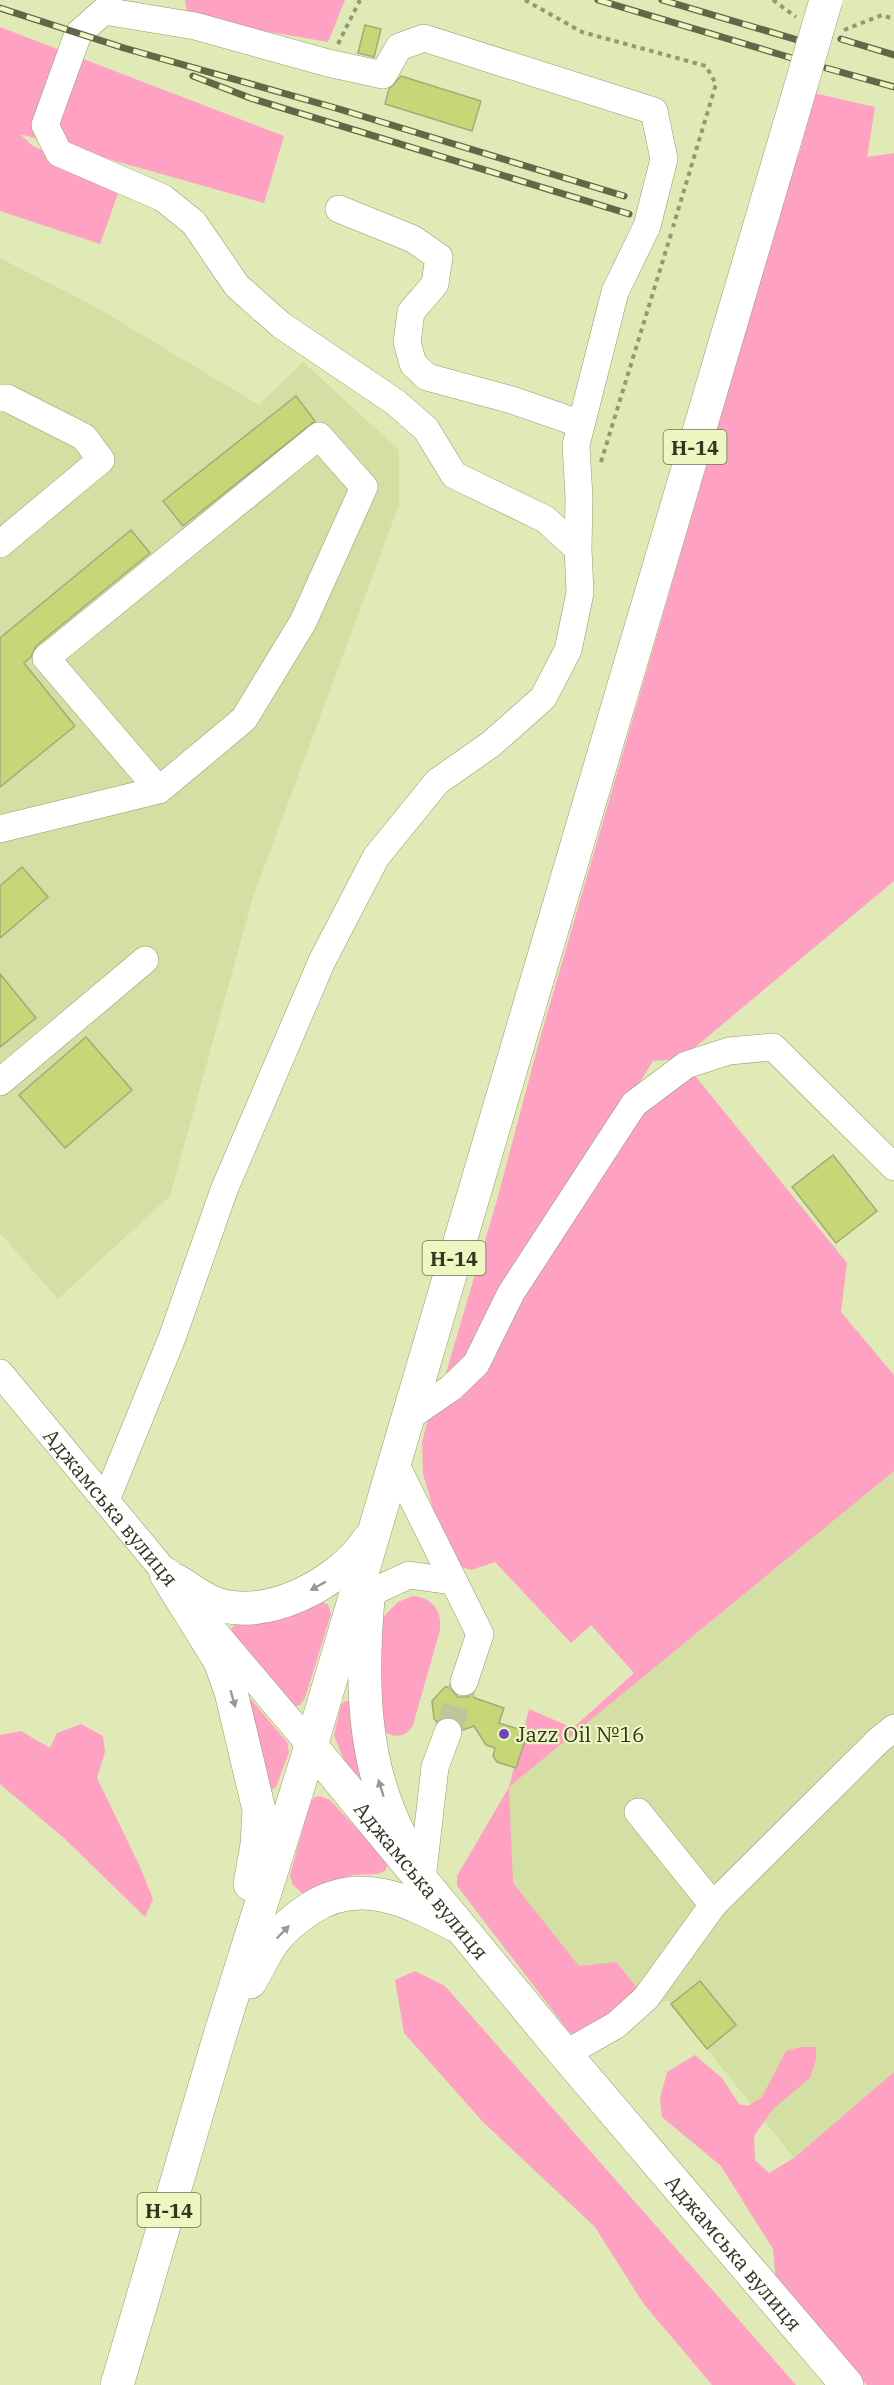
<svg xmlns="http://www.w3.org/2000/svg" width="894" height="2385" viewBox="0 0 894 2385" font-family="'IBM Plex Serif',serif">
<rect width="100%" height="100%" fill="#e0eab6"/>
<!-- built -->
<path fill="#d4dfa3" d="M0,258L92,305L259,405L303,362L399,450V505L253,897L170,1196L58,1299L0,1233Z
M894,1471V2072L794,2158L668,2000L654,2007L616,1962L579,1966L512,1883L509,1787Z"/>
<!-- green -->
<path fill="#fea1c3" d="M185,0H345L328,42L188,18Z
M0,27L284,136L264,203L20,134L33,146L121,185L100,244L0,211Z
M814,93L875,107L867,157L894,153V881L681,1059L653,1061L578,1180L471,1362L441,1390L497,1200L539,1042L794,164L800,151Z
M692,1072L847,1263L841,1312L894,1375V1471L509,1787L513,1883L579,1966L616,1962L641,1992L582,2034L570,2033L457,1886V1876L509,1787L529,1709L573,1728L634,1673L591,1625L571,1643L495,1562L471,1570L462,1567L451,1554L436,1518L423,1474L422,1442L429,1416L523,1293L643,1109Z
M413,1596C433,1598 442,1611 440,1630L413,1725C407,1736 397,1739 385,1732L375,1676L383,1617L398,1602Z
M319,1602L328,1604L331,1614L305,1698L300,1705L295,1706L230,1631L235,1624Z
M249,1697L287,1742L289,1752L276,1787L269,1791Z
M345,1701H350L365,1783L344,1761L334,1735L341,1705Z
M81,1724L103,1736L105,1752L97,1778L140,1867L153,1899L145,1917L64,1838L0,1784V1735L21,1731L50,1748L57,1733Z
M320,1796L330,1800L385,1859L388,1864L385,1871L378,1874L352,1875L303,1894L292,1884L290,1875L310,1803L315,1797Z
M415,1971L445,1986L796,2385H712L643,2303L595,2227L482,2121L404,2033L395,1980Z
M800,2047H816V2060L810,2078L773,2109L754,2136L755,2160L769,2173L794,2158L894,2072V2385H867L776,2282L773,2249L721,2166L662,2117L660,2098L667,2072L695,2055L722,2078L739,2104L748,2106L762,2097L786,2051Z"/>
<!-- building -->
<path fill="#c7d676" stroke="#a2ab79" stroke-width="1.5" d="M365,25L381,29L374,57L358,53Z
M401,76L481,101L472,131L385,104L389,89Z
M296,396L315,421L183,526L163,501Z
M131,530L150,553L36,646L31,657L24,663L75,726L0,787V638Z
M22,867L48,897L0,938V886Z
M0,974L36,1018L0,1047Z
M86,1037L132,1090L65,1148L19,1095Z
M833,1155L877,1211L836,1243L792,1187Z
M445,1687H449L458,1697H467L472,1695L475,1698L504,1708L499,1723L528,1732L516,1768L497,1762L493,1756L495,1748L486,1745L474,1726L463,1730L460,1722L453,1717H445L437,1722L434,1719L432,1701Z
M700,1981L736,2025L707,2049L671,2004Z"/>
<g fill="none" stroke-linecap="round" stroke-linejoin="round">
<!-- minor-tunnel -->
<path stroke="#bdc698" stroke-width="27" stroke-dasharray="27 14" stroke-linecap="butt" d="M448,1732L464,1682"/>
<!-- minor casing -->
<g stroke="#939c6a" stroke-width="28">
<g id="minor">
<path d="M339,209L413,239L439,257L435,284L411,312L407,342L413,364L427,377L512,400L581,424"/>
<path d="M0,398H7L84,437L101,460L0,544"/>
<path d="M0,829L159,790L244,719L303,622L364,487L319,436L46,658L159,790"/>
<path d="M0,1082L145,960"/>
<path id="s1" d="M0,1373L179,1589"/>
<path d="M406,1419L451,1388L476,1364L511,1293L634,1104L686,1065L729,1051L773,1047L894,1167"/>
<path d="M394,1461L480,1634L464,1682"/>
<path d="M106,1500L172,1338L224,1190L322,961L376,857L437,782L491,744L543,698L568,650L580,593L578,549L545,519L454,475L426,429L395,402L281,325L237,286L194,223L163,198L59,153L45,125L78,34L104,11L195,26L328,63L383,75L399,47L424,38L654,111L664,159L647,226L615,292L576,445L579,498L578,549"/>
<path d="M368,1594L409,1575L452,1581"/>
<path d="M213,1630L311,1746"/>
<path d="M422,1880L435,1767L448,1732"/>
<path d="M713,1905L879,1740L894,1728"/>
<path d="M565,2054L616,2025L646,1998L713,1905L638,1812"/>
</g>
</g>
<!-- major casing -->
<g stroke="#939c6a" stroke-width="34">
<g id="major">
<path d="M166,1574L220,1661L231,1692L259,1810L257,1845L250,1884"/>
<path d="M175,1580C187,1587 199,1596 211,1602C263,1624 339,1584 368,1540"/>
<path d="M368,1599C361,1681 362,1763 401,1838"/>
<path id="s2" d="M311,1746L565,2054L847,2385"/>
<path d="M250,1982C258,1969 264,1954 273,1942C283,1928 297,1917 311,1908C360,1877 407,1900 453,1924"/>
<path d="M117,2385L220,2035L311,1746L790,123"/>
</g>
</g>
<!-- path -->
<path stroke="#929a73" stroke-width="4" stroke-dasharray="4.5 4.5" stroke-linecap="butt" d="M525,0L582,32L706,66L716,84L673,227
M773,0L796,17
M844,30L882,15L894,19
M338,44L360,0
M601,462L671,234"/>
<!-- minor -->
<use href="#minor" stroke="#fff" stroke-width="27"/>
<!-- major -->
<use href="#major" stroke="#fff" stroke-width="33"/>
<!-- rail casing -->
<g stroke="#62674a" stroke-width="7">
<path id="rail" d="M598,0L795,59
M662,0L801,41
M0,8L124,48L339,109L624,196
M841,39L894,55
M826,68L894,87
M193,76L250,98L629,214"/>
</g>
<!-- rail -->
<use href="#rail" stroke="#edf7c2" stroke-width="4.5" stroke-dasharray="14" stroke-linecap="butt"/>
<!-- major-bridge casing -->
<g stroke="#939c6a" stroke-width="34" stroke-linecap="butt">
<path id="major-bridge" d="M790,123L826,0"/>
</g>
<!-- major-bridge -->
<use href="#major-bridge" stroke="#fff" stroke-width="33"/>
</g>
<!-- one-way arrows -->
<defs><path id="oneway-solid" d="M-6-.8H1V-3.2L6.5 0L1 3.2V.8H-6Z" transform="scale(1.5)"/></defs>
<g fill="#989a90">
<use href="#oneway-solid" transform="translate(318 1586) rotate(151)"/>
<use href="#oneway-solid" transform="translate(233 1699) rotate(74)"/>
<use href="#oneway-solid" transform="translate(381 1788) rotate(-107)"/>
<use href="#oneway-solid" transform="translate(283 1932) rotate(-46)"/>
</g>
<!-- markers -->
<circle fill="#7043bb" stroke="#edf7c2" stroke-width="2" cx="504" cy="1734" r="6"/>
<g text-anchor="middle" dominant-baseline="central" stroke-width="4.5" stroke-linejoin="round" paint-order="stroke">
<!-- shield labels -->
<g fill="#edf7c2" stroke="#6a7051" stroke-width="1.5">
<rect x="663.5" y="430" width="63" height="34" rx="4.5"/>
<rect x="422.5" y="1241" width="63" height="34" rx="4.5"/>
<rect x="137.5" y="2193" width="63" height="34" rx="4.5"/>
</g>
<g font-size="20" font-weight="bold" fill="#323621">
<text x="695" y="447">Н-14</text>
<text x="454" y="1258">Н-14</text>
<text x="169" y="2210">Н-14</text>
</g>
<!-- street labels -->
<g font-size="21" fill="#323621" stroke="#edf7c2">
<text stroke="none"><textPath href="#s1" startOffset="174">Аджамська вулиця</textPath></text>
<text stroke="none"><textPath href="#s2" startOffset="174">Аджамська вулиця</textPath></text>
<text stroke="none"><textPath href="#s2" startOffset="660">Аджамська вулиця</textPath></text>
</g>
<!-- poi labels -->
<g font-size="21" fill="#323621" stroke="#edf7c2" text-anchor="start">
<text x="516" y="1734">Jazz Oil №16</text>
</g>
</g>
</svg>
